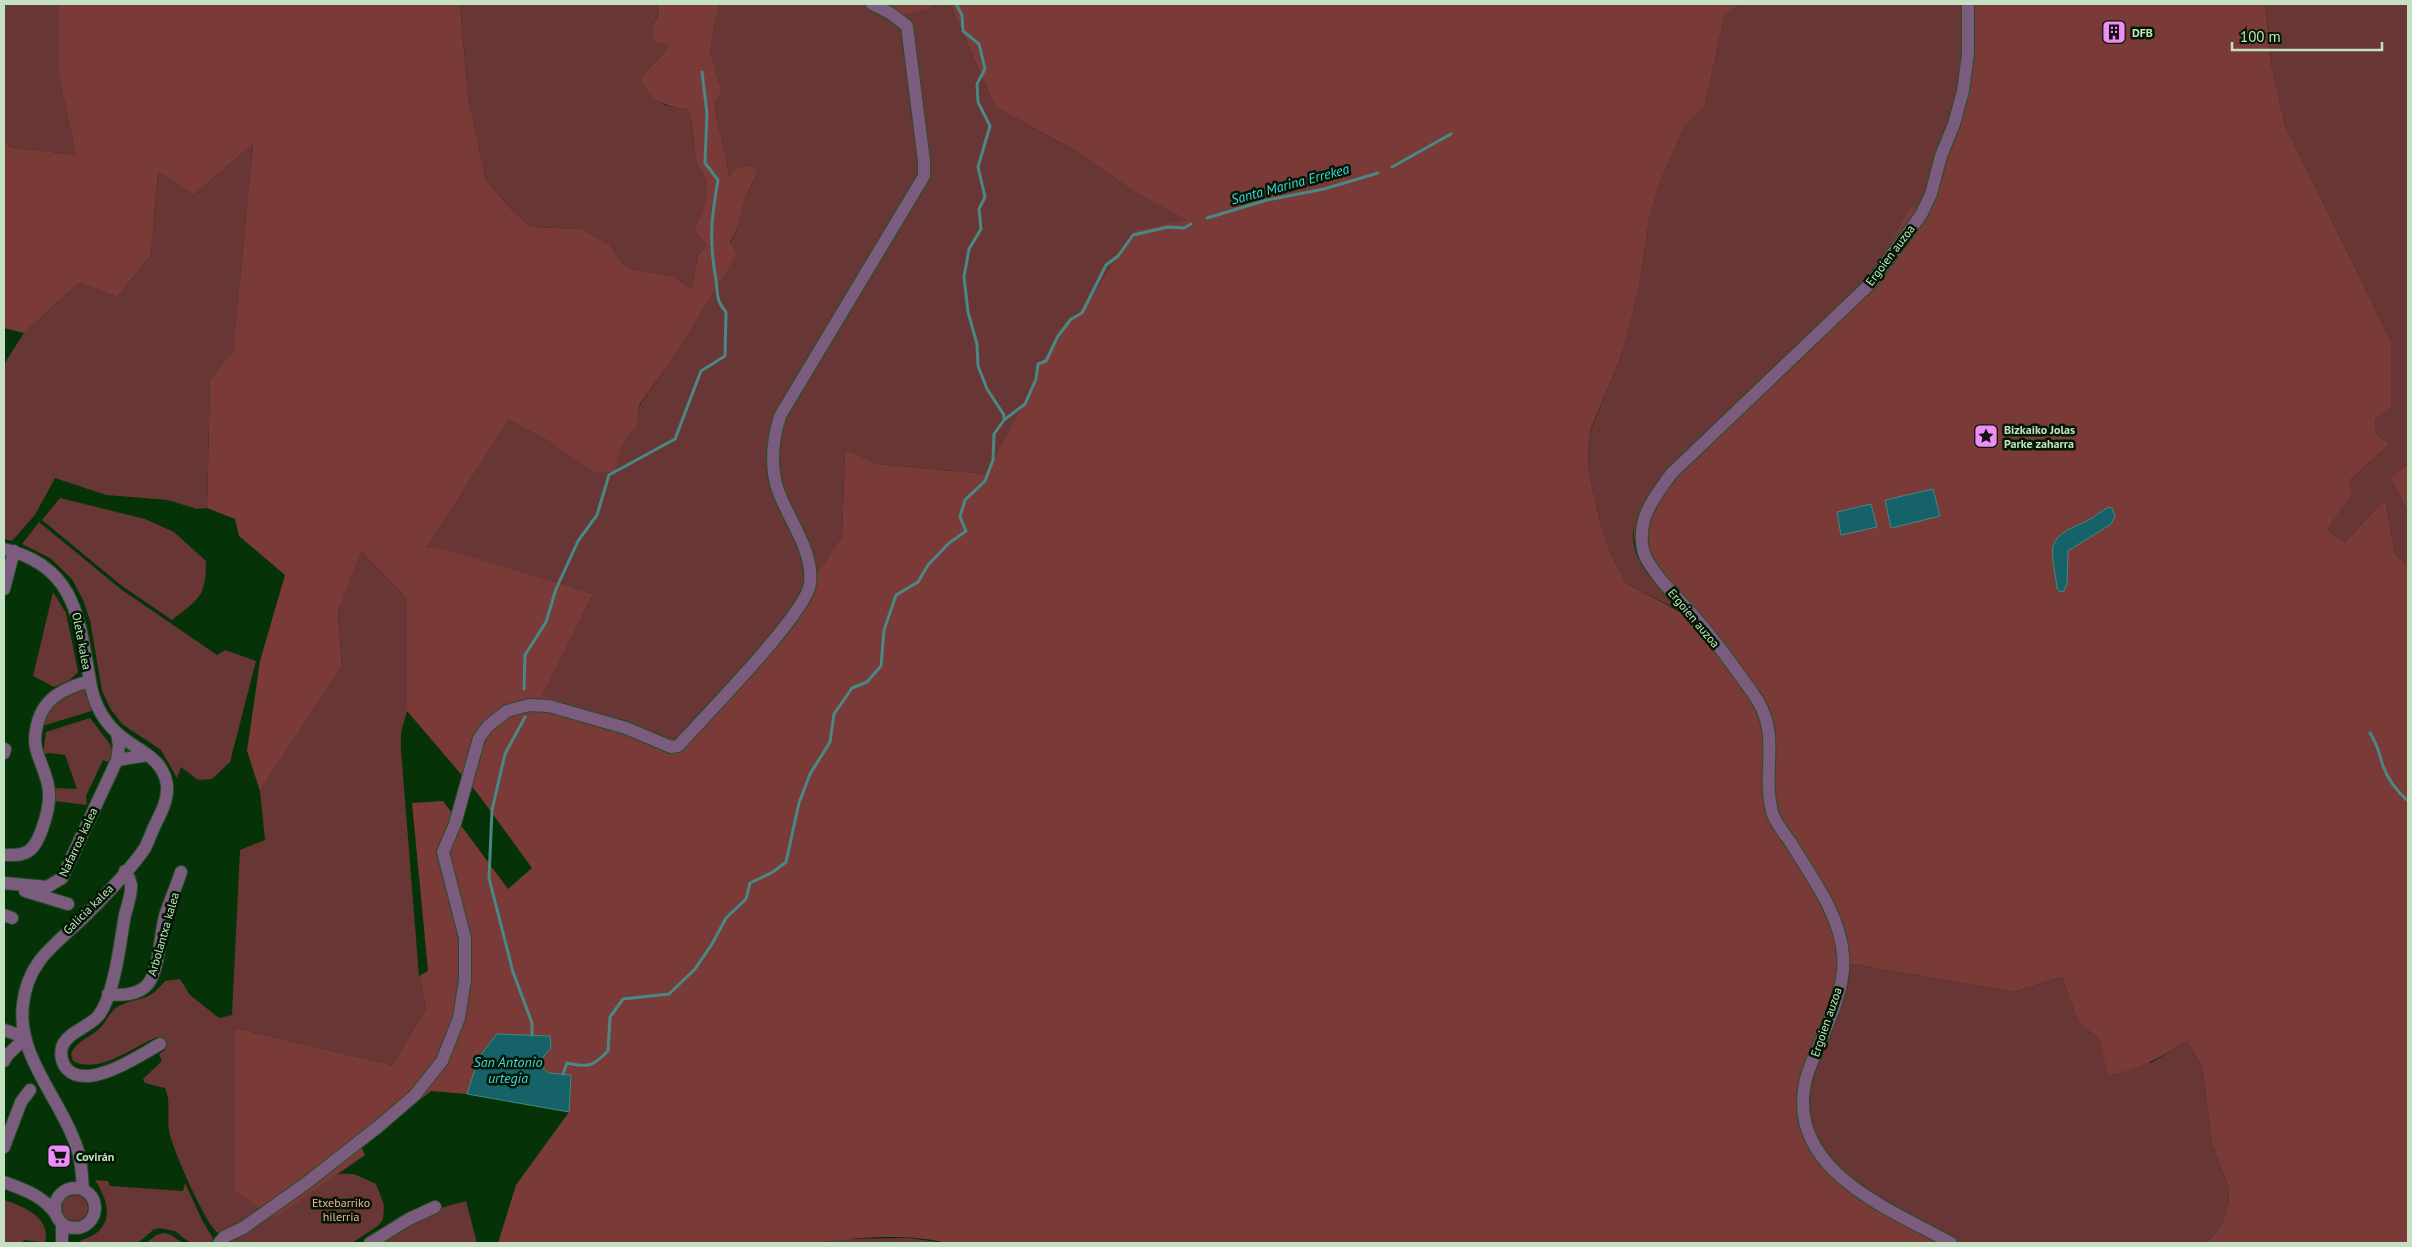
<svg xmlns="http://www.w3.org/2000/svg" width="2412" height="1247" viewBox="0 0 2412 1247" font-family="'PT Sans',sans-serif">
<rect width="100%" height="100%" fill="#053307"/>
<!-- green -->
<path fill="#683634" d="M4,4H59V76L76,155L10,147L4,138Z
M460,4H657L659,11L652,27L668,45L661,56L641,77L664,105L688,110C695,127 692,146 697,164C698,168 701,171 703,174C712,194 701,213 694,231L706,245L698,255L692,287L689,288L674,276L634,270L621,262L610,245L582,229L531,227L511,209L486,180L468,96Z
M719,4H886L933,7L936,4H950L995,107L1076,151L1133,191L1188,220L1089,302L1064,325L1058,341L1039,364V378L985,474L877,464L845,451L842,536L803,594L760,651L674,739L541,695L593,594L427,547L509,420L552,443L615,472C618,455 623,438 637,427L639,406L667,367L736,232L746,196L758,171L729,179C727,153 718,129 714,104L722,92L710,51Z
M1739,4H1965L1966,38L1953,123L1919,207L1869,285L1637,519C1636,524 1633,529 1633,534C1632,569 1669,596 1691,617L1626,583L1611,554L1601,526L1589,473L1588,449L1591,429L1620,359L1630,325L1638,293L1650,215L1661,180L1685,126L1705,107L1724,17Z
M2265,4H2408V464L2390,477L2408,512V566L2395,554L2385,499L2345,542L2327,530L2351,493L2350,480L2390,444L2376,434L2375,419L2391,341L2285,125L2272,69Z
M253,144L233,353L210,379L207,508L197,509L168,500L106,495L55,478L35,515L12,541L4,539V364L24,333L79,283L117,297L151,255L158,172L194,195Z
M60,498L145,519L174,532L206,561C206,597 199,599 172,620L122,586L42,520Z
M39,522L122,590L217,655L225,650L256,661L230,762L212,779L198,780L181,767L177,778L161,750L122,724L110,708L102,691L90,620L83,600L72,579L50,558L22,544Z
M360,550L407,599V711L401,733V750L419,976L426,1009L392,1065L235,1028L260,1209L222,1235C218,1233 215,1231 213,1228C201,1212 172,1149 169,1130C167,1116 171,1101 165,1088L145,1083L143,1079L162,1061L159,1054L165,1050L157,1037C133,1047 99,1075 73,1061L71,1054C76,1041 89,1038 99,1029C107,1022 109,1011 119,1006C142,995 146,1004 165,981L180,979L190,995L219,1018L232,1015L240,850L265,840L260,791L342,667L338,612Z
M53,592L66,613L78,672L70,680L54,687L33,676Z
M86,687L95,710L39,727L53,700Z
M90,718L110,744L113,752L108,762L103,760L86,796L87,805L55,801V788L77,789L65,755L50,753L43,754L46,732Z
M1840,962L2015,992L2062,977L2079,1024L2099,1038L2151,1063L2187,1041L2202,1066L2212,1144L2228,1186L2229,1200L2222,1224L2207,1243H1957L1874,1198L1819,1150L1809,1120L1811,1088L1834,1011Z
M341,1174H354L376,1184L384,1205L383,1219L379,1225L352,1243H229L328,1176Z
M95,1180L108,1181L110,1186L183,1191L185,1183L203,1222L213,1238L211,1243H190L175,1231L159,1228L153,1230L138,1243H77C82,1239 89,1238 95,1234C115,1219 106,1197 95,1180Z
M62 1208a13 13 0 1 1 26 0a13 13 0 1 1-26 0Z
M4,1200C23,1206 52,1218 45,1243L24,1240L22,1243H4Z
M466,1201L477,1243H377L437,1209Z
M164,1233L171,1235L183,1243H146L156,1235Z
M909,1238L945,1243H818L840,1239Z"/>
<!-- forest -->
<path fill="#793a38" d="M59,4H460L468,96L486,180L511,209L531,227L582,229L610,245L621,262L634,270L674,276L689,288L692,287L698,255L706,245L694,231C701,213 712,194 703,174C701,171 698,168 697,164C692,146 695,127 688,110C664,105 649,102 641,77L661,56L668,45L654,41L652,27L659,12L657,4H719L710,51L722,92L714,104C718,129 727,153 729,178L737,168L750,166L758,171L746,196L736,232L730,242L737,254L667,367L639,405L637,427C623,438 618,455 616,472H594L552,443L509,420L427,547L454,552L593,594L542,695L674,739L760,651L803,594L842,536L845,450L877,464L985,474L1038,378L1039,364L1058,341L1064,325L1089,302L1135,230L1187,220L1133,191L1076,151L995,107L950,4H1739L1724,17L1705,107L1685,126L1661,180L1650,215L1638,293L1630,325L1620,359L1591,428L1588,449L1589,473L1601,526L1611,554L1626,583L1689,617C1667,594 1636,570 1634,536C1633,525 1640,513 1645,504L1869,285L1909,209L1919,207L1941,156L1964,82L1965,4H2265L2272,69L2285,125L2391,341V407L2375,419L2376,434L2390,444L2350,480L2352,493L2327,530L2345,542L2385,499L2395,554L2408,566V1243H2207L2222,1224L2229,1200L2228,1186L2212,1144L2202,1066L2187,1041C2161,1057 2139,1070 2108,1075L2099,1038L2079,1024L2062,977L2015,992L1840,962L1834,1011L1811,1088L1809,1120L1819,1150L1874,1198L1957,1243H945C914,1233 850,1237 818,1243H498L516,1185L569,1112L571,1075L549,1073L538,1063L551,1048L550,1036L497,1034L479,1057L467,1094L431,1091L361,1146L365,1155L276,1217L260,1209L235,1190V1028L392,1065L426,1009L419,976L428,971L412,803L443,801L508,889L532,868L478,794L407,711V599L361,551L338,612L342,667L260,791L247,751L260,661L285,575L239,536L235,519L207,508L210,379L233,352L253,144L194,195L158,172L151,255L117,297L79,283L24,333L4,328V138L10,147L76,155L59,76Z
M886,4H936L933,7L902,15Z
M2408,464V512L2390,477Z"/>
<!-- water -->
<path fill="#156268" stroke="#4a8883" d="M1933,489L1940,516L1891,528L1885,500Z
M1871,504L1877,527L1841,535L1837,512Z
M2109,507L2112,508L2115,516L2111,524L2068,551L2067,584L2064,591L2060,592L2057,588C2056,578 2051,555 2053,546C2057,532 2076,526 2087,521C2095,517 2100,511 2109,507Z
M497,1034L550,1036L551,1048L538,1063L549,1073L571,1075L569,1112L467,1094L479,1057Z"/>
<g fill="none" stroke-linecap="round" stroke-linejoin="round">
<!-- stream -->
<path stroke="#4a8883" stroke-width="3" d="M956,4L962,15L963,31L979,44L985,69L977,84L978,102L990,126L978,167L985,197L979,209L981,229L969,249L964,277L968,312L977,344L978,366L987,389L1004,415V420
M1392,167L1451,134
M1207,218L1267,200L1324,189L1378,173
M524,689L525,655L546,622L556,589L578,541L597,515L609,475L675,439L701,371L725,356L726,312C716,301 718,295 716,280C709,240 711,220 718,180L705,163L707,113L702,72
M525,717L505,754L492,810L489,878L513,972L532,1023V1035
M2370,733C2378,745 2379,754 2383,766C2388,780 2398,792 2408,801
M563,1074L567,1063C589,1068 593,1066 608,1051L610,1017L623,999L669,994L695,969L712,944L726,918L746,899L750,883L773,872L786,862L799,803L810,774L830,742L834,714L852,688L867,682L881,666L884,630L896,595L918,582L928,565L949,543L966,531L960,517L965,500L985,481L993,460L994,434L1004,420L1025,404L1036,379L1038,364L1046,361L1058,336L1071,319L1082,313L1106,265L1118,256L1133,235L1168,227L1184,228L1191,224"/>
<!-- minor casing -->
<g stroke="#244f25" stroke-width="14">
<path id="minor" d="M4,549C76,566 79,619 90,681C93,700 101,718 116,732C134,750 164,756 167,786C168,799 162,811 156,823C152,831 149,840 145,848C130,870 105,896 86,915C57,944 28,959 23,1004C16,1057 62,1100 77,1148C82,1161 82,1176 83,1190
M4,589L14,551
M4,753L5,749
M117,760L148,755
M4,855C12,855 23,856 30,850C41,841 50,807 49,793C49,778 39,762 36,748C34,740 35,733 37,725C43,698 64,688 90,681
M125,871C128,875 130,880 131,885C132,894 127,906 125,915C120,942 115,993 99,1015C90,1027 67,1032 62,1047C60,1055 62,1064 67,1069C87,1091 139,1056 160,1044
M4,883L47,887L62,878L117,760L119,746L117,733
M25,891L68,904
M4,915L12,918
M108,994C121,996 139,995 148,984C159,970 160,935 165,916C170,901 176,887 181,872
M4,1030L25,1037C19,1047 9,1050 4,1061
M4,1147L21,1102L30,1090
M4,1182C24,1190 42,1195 56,1214
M55 1208a20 20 0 1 1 40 0a20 20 0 1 1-40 0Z
M62,1243V1224
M219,1243L224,1237L243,1228L305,1184L379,1126L415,1095L442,1061L459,1018L465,980V938L443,852L455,824L479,738L488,726L507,711L529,705L549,706L626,728L671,747L678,746C703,718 806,614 810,584C814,549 787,519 777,487C770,464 773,439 780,416L924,176V161L907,26L890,13L872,4
M370,1243L409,1219L435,1207
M1951,1243C1890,1209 1787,1171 1805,1083C1807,1072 1812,1062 1816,1052C1828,1023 1846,988 1843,955C1840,914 1812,878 1791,843C1785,834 1775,823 1772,812C1761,768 1783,733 1752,692C1735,668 1718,644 1699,622C1682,601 1659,582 1646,558C1643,552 1641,542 1642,535C1642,511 1658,493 1671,474L1871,283L1921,215L1931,194L1941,156L1954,124L1963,91L1968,54V4"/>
</g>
<!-- minor -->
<use href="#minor" stroke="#7b5b7e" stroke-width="12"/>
</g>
<!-- icons -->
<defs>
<g id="building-square" transform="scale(1.25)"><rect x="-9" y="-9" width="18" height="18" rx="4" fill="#ee8cf8" stroke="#021702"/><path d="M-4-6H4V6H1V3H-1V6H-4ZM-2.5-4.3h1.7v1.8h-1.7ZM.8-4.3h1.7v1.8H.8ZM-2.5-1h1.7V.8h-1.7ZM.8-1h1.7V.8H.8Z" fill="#111"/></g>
<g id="sight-square" transform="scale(1.25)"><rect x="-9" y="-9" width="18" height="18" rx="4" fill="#ee8cf8" stroke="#021702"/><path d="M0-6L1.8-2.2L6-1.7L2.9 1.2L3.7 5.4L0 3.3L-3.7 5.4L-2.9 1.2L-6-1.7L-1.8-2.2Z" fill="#111"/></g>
<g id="supermarket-square" transform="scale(1.25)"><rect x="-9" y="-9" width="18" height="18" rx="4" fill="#ee8cf8" stroke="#021702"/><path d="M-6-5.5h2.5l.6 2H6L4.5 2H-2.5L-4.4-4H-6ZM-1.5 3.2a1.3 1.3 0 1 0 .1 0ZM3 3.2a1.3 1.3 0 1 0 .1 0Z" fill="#111"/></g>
</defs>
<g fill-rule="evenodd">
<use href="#building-square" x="2114" y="32"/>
<use href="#sight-square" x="1986" y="436"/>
<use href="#supermarket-square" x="59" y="1156"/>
</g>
<g text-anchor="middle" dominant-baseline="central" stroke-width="5" stroke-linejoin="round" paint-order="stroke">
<!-- poi labels -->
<g font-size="12" font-weight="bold" fill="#c4e2c2" stroke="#021702" text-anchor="start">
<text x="2132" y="32">DFB</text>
<text x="2004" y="429">Bizkaiko Jolas<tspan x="2004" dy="14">Parke zaharra</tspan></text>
<text x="76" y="1156">Covirán</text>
</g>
<!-- street labels -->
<g font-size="12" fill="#c4e2c2" stroke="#021702">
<text transform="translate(1890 255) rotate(-53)">Ergoien auzoa</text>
<text transform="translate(1694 618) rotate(50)">Ergoien auzoa</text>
<text transform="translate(82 641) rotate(79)">Oleta kalea</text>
<text transform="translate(78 842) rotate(-65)">Nafarroa kalea</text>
<text transform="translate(88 909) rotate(-45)">Galicia kalea</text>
<text transform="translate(163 934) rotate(-74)">Arbolantxa kalea</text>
<text transform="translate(1826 1022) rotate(-71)">Ergoien auzoa</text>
</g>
<!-- park labels -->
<g font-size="12" fill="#fcaca7" stroke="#021702">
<text x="341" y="1202">Etxebarriko<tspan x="341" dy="14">hilerria</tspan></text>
</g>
<!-- water labels -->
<g font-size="14" font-style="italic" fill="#47d4e0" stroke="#021702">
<text transform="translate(1290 184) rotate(-15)">Santa Marina Errekea</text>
<text x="508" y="1062">San Antonio<tspan x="508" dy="16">urtegia</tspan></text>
</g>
</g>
<!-- border -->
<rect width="2412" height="1247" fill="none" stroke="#c4e2c2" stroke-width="10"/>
<!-- scale -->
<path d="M2232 42v8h150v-8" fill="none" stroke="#c4e2c2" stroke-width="2.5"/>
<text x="2240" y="42" font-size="15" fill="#c4e2c2" stroke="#021702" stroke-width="4" paint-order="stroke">100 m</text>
</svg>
